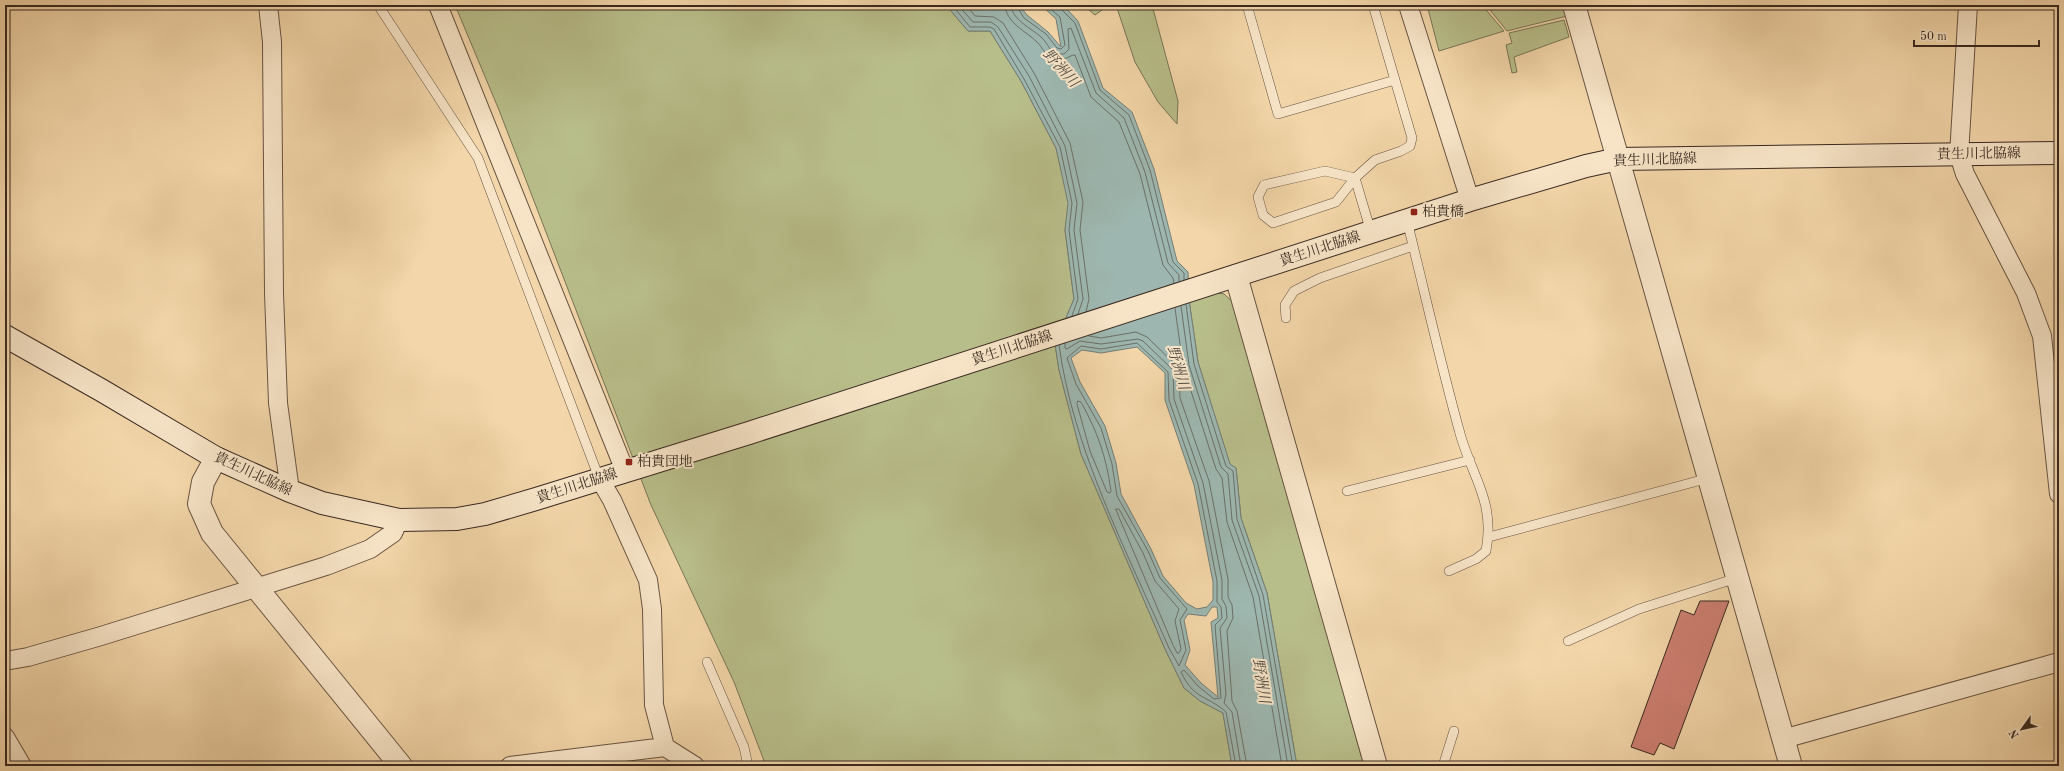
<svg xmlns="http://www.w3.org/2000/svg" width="2064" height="771" viewBox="0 0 2064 771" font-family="'Old Standard TT','Noto Serif JP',serif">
<rect width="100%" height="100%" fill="#f3d6a9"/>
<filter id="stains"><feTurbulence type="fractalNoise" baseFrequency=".005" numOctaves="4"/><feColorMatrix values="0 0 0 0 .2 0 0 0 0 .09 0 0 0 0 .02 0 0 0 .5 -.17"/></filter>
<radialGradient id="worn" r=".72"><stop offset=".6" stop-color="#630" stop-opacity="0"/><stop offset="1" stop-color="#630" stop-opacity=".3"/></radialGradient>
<!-- green -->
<path fill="#b8be8a" stroke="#787455" d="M455,5H946L968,31H990L1021,81L1056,148L1069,203L1065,230L1074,299L1055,344L1059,370L1081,454L1165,649L1184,688L1200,701L1223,713L1232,766H766L734,682L651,505L499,110Z
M1083,5H1109L1095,15Z
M1116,5H1152L1178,101L1177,124L1158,102L1135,62Z
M1427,5H1482L1504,31L1439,51Z
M1486,5H1563L1567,16L1507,31Z
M1564,20L1569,37L1514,57L1517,72L1512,73L1506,45L1512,43L1509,33Z
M1214,292L1224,294L1235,304L1364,766H1297L1267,593L1241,518L1236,468L1230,465L1198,362L1189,300Z"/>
<!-- water -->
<path fill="#9db7b0" stroke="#757e76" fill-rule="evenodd" d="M946,5H1019L1027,15L1048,32L1061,47L1056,19L1041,5H1063L1078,21L1103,88L1132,112L1154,169L1177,261L1188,272L1189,300L1198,362L1230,464L1236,468L1241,518L1267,593L1297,766H1232L1223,713L1200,701L1184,688L1165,649L1081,454L1059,370L1055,344L1074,299L1065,230L1068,203L1056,148L1021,81L990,31H968ZM1137,347L1165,373V400L1194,485L1213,582V600L1207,607L1197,609L1186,603L1163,576L1151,549L1121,494L1116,463L1105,426L1080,382L1071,358L1082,350L1101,353ZM1212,607H1217L1218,618L1211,622L1218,697L1201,683L1185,665L1190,650L1184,620L1188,614L1206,616Z"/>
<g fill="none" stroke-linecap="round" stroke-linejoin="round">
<!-- shore -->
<path stroke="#6b7068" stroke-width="1" d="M952,5L970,27H990L994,29L1024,79L1060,147L1072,203L1069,230L1078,299L1072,316
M958,5L973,22H991L998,27L1029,76L1065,146L1077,203L1074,230L1083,299L1078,314
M966,5L975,16L994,17L1003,23L1034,73L1070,143L1083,202L1080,230L1089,299L1086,312
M1005,5C1006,23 1026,31 1037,42C1043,48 1046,57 1055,60C1064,63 1068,55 1075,55L1091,97L1119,122L1140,174L1163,265L1173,278L1174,283
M1011,5C1012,20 1031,28 1041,37C1047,42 1049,50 1056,54H1064L1069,49L1068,29L1071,28L1096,93L1124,118L1145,172L1168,263L1179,275V281
M1016,5L1024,18L1046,34L1057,48L1061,49L1065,45L1060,17L1046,5
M1060,5L1061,9L1075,23L1100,90L1129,115L1150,170L1173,262L1184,273V280
M1186,304L1194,364L1226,466L1233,471L1237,519L1263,595L1293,766
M1181,306L1189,365L1221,467L1228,474L1232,520L1259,596L1288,766
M1175,308L1183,366L1216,469L1222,478L1227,522L1253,597L1282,766
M1089,336L1101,338L1136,332L1147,337L1179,368L1180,398L1209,481L1228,579V597L1232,605L1233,618L1227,631L1232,701L1237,711L1247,766
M1065,343V348L1067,349L1080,341L1101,344L1138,339L1143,341L1173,370L1174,399L1203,483L1222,580V599L1226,606L1227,618L1220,628L1226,694L1224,703L1232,712L1241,766
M1059,345C1073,449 1127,552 1169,648L1179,666L1186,650L1180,620L1187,609L1160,578L1148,551L1117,496L1112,464L1101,428L1076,384L1067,358L1081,346L1101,349L1137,343L1168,372L1169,400L1198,484L1217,581V602L1221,607L1222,618L1215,625L1221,698L1214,699L1198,686L1184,670L1181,672C1194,700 1207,695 1226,712L1236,766
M1078,401L1081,402C1098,433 1106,456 1111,491L1110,493L1107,492L1090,451L1077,404Z
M1116,509H1119L1143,553L1155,581L1179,609L1175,621L1181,649L1179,653H1177L1173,645Z"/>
</g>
<!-- building -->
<path fill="#cc7e70" stroke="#392920" d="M1700,601H1729L1674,749L1660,743L1654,755L1631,747L1681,610L1694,615Z"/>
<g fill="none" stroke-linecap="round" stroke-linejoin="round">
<!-- service casing -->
<g stroke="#685442" stroke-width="10">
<path id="service" d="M378,5L478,158L599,478
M1247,5L1278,114L1395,80
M1355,178L1325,171L1264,185L1258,197L1263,215L1273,223L1336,202L1355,178L1375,160L1401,151L1410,146L1412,138L1373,5
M1355,178L1371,232
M1407,221C1425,293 1441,366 1461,437C1474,480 1495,503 1486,551L1476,559L1449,571
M1286,318L1285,305L1294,291L1320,278L1413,246
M1347,491L1470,460
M1489,537L1709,478
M1568,641L1639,609L1737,578
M707,662L744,747L748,766
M1443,766L1454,731"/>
</g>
<!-- minor casing -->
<g stroke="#685442" stroke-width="20">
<path id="minor" d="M268,5L272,42L274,293L278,403L290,491
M438,5L625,471
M1408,5L1470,200
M1968,5L1959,155L1965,174L2026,293L2042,336L2059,494
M599,478L612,500L648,580L652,609L654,705L665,747
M5,661L28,657L101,636L326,566L370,549L393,533L399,520
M5,737L22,766
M1783,739L2059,662
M510,766L665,747L695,766"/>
</g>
<!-- tertiary casing -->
<g stroke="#685442" stroke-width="24">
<path id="tertiary" d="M1574,5L1791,766
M1236,276L1376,766
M216,458L203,482L199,504L212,533L401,766"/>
</g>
<!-- secondary casing -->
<g stroke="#392920" stroke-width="24">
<path id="secondary" d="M5,336L101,390L216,458L290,491L322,503L399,520L457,519L485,514L536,499L749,433L1470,200L1586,166L1618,159L2059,153"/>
</g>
<!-- service -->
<use href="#service" stroke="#f7e4c7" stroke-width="9"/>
<!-- minor -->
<use href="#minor" stroke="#f7e4c7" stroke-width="18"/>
<!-- tertiary -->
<use href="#tertiary" stroke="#f7e4c7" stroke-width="22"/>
<!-- secondary -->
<use href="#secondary" stroke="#f7e4c7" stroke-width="22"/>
</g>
<!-- markers -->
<g fill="#8f2418" stroke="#f7e4c7" stroke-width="1.5">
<rect x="1410" y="208" width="8" height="8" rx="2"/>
<rect x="625" y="458" width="8" height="8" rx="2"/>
</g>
<g text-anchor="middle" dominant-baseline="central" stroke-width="4" stroke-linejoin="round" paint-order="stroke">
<!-- street labels -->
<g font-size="14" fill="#392920" stroke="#f7e4c7">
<text transform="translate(1979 154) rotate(-1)">貴生川北脇線</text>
<text transform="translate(1655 160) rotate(-2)">貴生川北脇線</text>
<text transform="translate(1320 249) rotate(-18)">貴生川北脇線</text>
<text transform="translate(1012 348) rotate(-18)">貴生川北脇線</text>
<text transform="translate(253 474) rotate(25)">貴生川北脇線</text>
<text transform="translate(577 486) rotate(-18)">貴生川北脇線</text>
</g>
<!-- poi labels -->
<g font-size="14" fill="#392920" stroke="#f7e4c7" text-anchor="start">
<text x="1422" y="212">柏貴橋</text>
<text x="637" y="462">柏貴団地</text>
</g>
<!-- water labels -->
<g font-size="15" font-style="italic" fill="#524c44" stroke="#f7e4c7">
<text transform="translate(1060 69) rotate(48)">野洲川</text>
<text transform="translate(1177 368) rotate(74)">野洲川</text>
<text transform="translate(1260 681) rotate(81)">野洲川</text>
</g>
</g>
<!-- margin -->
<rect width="2064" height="771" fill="none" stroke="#f3d6a9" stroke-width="20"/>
<rect x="6" y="6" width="2052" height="759" fill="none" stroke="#392920" stroke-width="2"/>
<rect x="10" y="10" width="2044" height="751" fill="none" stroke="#392920"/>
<!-- north arrow -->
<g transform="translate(2022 729) rotate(237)" stroke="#f7e4c7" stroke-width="3" paint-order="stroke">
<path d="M0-3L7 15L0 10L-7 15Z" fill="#392920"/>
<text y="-6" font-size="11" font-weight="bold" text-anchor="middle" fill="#392920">N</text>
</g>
<!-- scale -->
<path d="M1914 40v6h125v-6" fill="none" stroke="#392920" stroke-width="2"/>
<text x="1920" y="40" font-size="12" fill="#392920" stroke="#f7e4c7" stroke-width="3" paint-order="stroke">50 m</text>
<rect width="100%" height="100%" filter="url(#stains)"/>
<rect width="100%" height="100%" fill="url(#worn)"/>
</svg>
